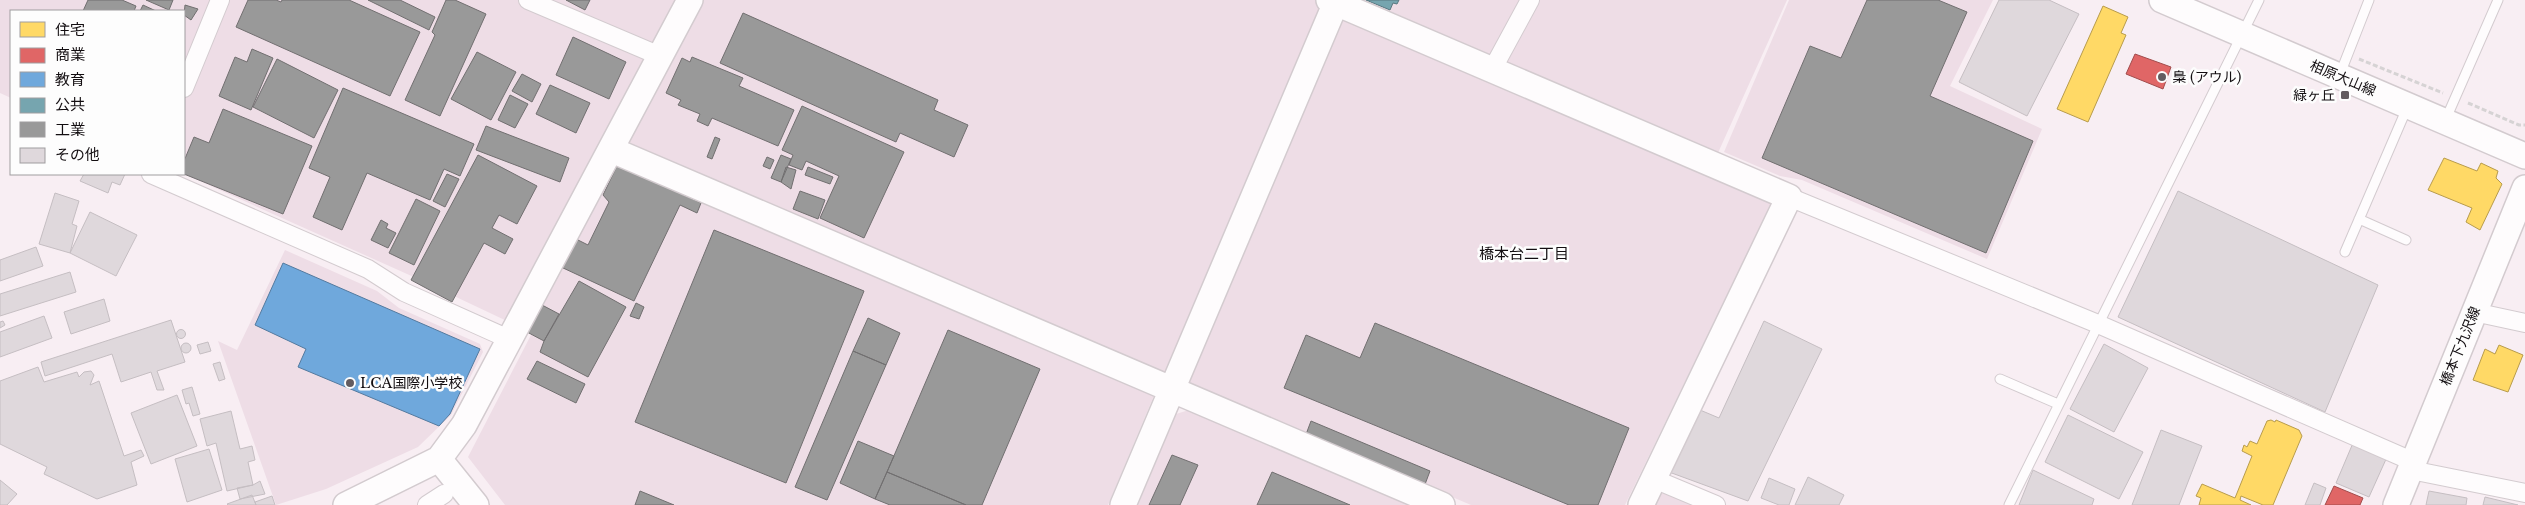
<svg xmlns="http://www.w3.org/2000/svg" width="2525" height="505" viewBox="0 0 2525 505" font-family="'Libre Baskerville','Noto Sans JP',serif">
<rect width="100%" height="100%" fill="#f8eef3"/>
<!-- built -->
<path fill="#eedde6" d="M0,0H1787L1708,175L1772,203L1625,505H1471L1163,374L1108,505H505L468,457L532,333L416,278L184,174V11H11V98L0,93Z
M1789,0H1993L1950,86L2042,129L1987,259L1802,180L1780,176L1724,152Z
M285,250L377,291L399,308L480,344L483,352L451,415L418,447L326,489L276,505L218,341L237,350Z
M1189,410L1417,505H1138L1176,414Z
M1660,488L1701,505H1652Z"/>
<!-- homes -->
<path fill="#ffd966" stroke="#b89c4c" d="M2103,6L2128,17L2121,33L2126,35L2088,122L2057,109Z
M2444,158L2477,171L2481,163L2498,171L2496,178L2502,184L2480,230L2466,222L2472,208L2428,190Z
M2499,345L2523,355L2508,392L2473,380L2485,349L2495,354Z
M2271,420L2275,422L2276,420L2299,430L2302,436L2273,505H2263L2241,496L2240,500L2251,505H2199L2201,498L2196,496L2202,484L2235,498L2252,456L2242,451L2244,445L2247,447L2250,441L2257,444L2267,421Z"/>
<!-- shops -->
<path fill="#e06666" stroke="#a24c4c" d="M2135,54L2171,67L2163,89L2126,74Z
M2334,486L2363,498L2360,505H2325Z"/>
<!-- schools -->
<path fill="#6fa8dc" stroke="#537a9f" d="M283,263L480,349L450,414L439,426L298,367L306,349L255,325Z"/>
<!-- public -->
<path fill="#76a5af" stroke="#587880" d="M1366,0H1399L1397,4L1393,3L1390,10Z"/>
<!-- industry -->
<path fill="#999" stroke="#716f70" d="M88,0H122L136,6L134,11H83Z
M146,0H173L169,10Z
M248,0H276L281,2L282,0H349L420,32L390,96L236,27Z
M368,0H400L435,17L429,30Z
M446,0H455L486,14L440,116L405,100L435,35L432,32Z
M566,0H590L585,10Z
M1867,0H1938L1967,12L1930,96L2033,141L1986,253L1762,158L1810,46L1841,58Z
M143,5L156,11H140Z
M185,5L198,9L191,20L184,15Z
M743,13L938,100L934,110L968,125L954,157L900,133L896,142L720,63Z
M573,37L626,62L609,99L556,75Z
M252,49L273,58L251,110L219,96L235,57L247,62Z
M477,52L516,72L491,120L451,99Z
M692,57L743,78L739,86L794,110L778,146L712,118L708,126L697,121L700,114L678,105L681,100L666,93L682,58L690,62Z
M277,59L338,90L314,138L253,107Z
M522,74L541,84L532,102L512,91Z
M550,85L590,103L576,133L536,114Z
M343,88L474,144L460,176L444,169L430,200L367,173L342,230L313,217L330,177L309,168Z
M510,95L528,104L515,128L498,120Z
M802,106L904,152L864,238L820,218L839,176L806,161L802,170L789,165L793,155L782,150Z
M223,109L312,146L283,214L184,174V161L194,137L209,143Z
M486,126L569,158L560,182L476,150Z
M715,137L720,139L712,159L707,157Z
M478,155L537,186L517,224L499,215L492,228L513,239L505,254L484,243L452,302L411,280Z
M781,155L791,159L781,182L771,178Z
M767,157L774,160L770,169L763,166Z
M618,164L701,203L697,213L680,205L634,301L561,267L574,238L588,245L609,202L603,195Z
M786,167L796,170L791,189L781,182Z
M808,167L833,177L830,184L805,175Z
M447,174L459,179L445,207L433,201Z
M800,191L825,200L818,219L793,209Z
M416,199L440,211L414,265L389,253Z
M381,220L388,224L386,228L396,233L388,248L371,240Z
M714,230L864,291L786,483L635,422Z
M579,281L626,307L588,377L540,352L544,341Z
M636,303L644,307L639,319L630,316Z
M542,305L559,314L544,341L527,332Z
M868,318L900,333L886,365L853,351Z
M1375,323L1629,428L1598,505H1569L1284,388L1306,335L1360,358Z
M948,330L1040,369L982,505H966L887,472Z
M853,351L886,365L827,500L795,487Z
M537,361L585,384L576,403L527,379Z
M1311,421L1430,471L1424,487L1305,437Z
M858,441L894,456L875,499L840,483Z
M1172,455L1198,465L1180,505H1149Z
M887,472L966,505H890L875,499Z
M1272,472L1350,505H1257Z
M640,491L674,505H635Z"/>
<!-- building -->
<path fill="#dfd8dc" stroke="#c5bec2" d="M1999,0H2049L2079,14L2027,116L1959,82Z
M84,174H125L120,185L112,182L108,193L80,181Z
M2178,191L2378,285L2325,412L2118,317Z
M55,193L79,201L72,224L77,226L70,253L39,244Z
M90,212L137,235L116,276L70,253Z
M36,247L43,266L0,281V260Z
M70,272L76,292L0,316V294Z
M104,299L110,321L71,334L64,312Z
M44,316L52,338L0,357V332Z
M171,320L185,362L157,371L164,390H157L151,372L121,382L112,354L45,376L41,362Z
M3,321L5,325L0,328V322Z
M1764,321L1822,349L1748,501L1669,472L1700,410L1719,418Z
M176.5 334a4.5 4.5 0 1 1 9 0a4.5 4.5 0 1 1-9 0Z
M208,342L211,351L200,354L197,345Z
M181 348a5 5 0 1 1 10 0a5 5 0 1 1-10 0Z
M2104,344L2148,368L2114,432L2070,409Z
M220,362L225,379L219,381L213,364Z
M38,367L44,382L77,372L79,377L84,372L91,371L94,375L90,385L99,381L124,456L141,450L144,456L131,462L137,485L97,499L44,474L47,467L0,444V381Z
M192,387L200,414L193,416L189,403L186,404L182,390Z
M177,395L197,446L151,464L131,413Z
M231,411L240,449L252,446L255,460L248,462L253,485L227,491L216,443L207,446L200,419Z
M2068,415L2143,452L2119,499L2045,462Z
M2161,430L2202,446L2179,505H2132Z
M2353,443L2387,457L2369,497L2336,483Z
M209,449L222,490L187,502L175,459Z
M2033,470L2094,499L2092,505H2019Z
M1808,477L1844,495L1839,505H1795Z
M1769,478L1795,489L1789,505H1779L1761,498Z
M0,480L17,494L7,505H0Z
M260,481L265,494L240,499L237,488L253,485Z
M2314,483L2326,488L2320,505H2305Z
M2429,491L2467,498L2466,505H2426Z
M252,495L256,505H228L227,504Z
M272,496L275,505H256L255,502Z
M2485,497L2518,505H2483Z"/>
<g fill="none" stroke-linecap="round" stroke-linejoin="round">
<!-- lane casing -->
<g stroke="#d3cbcf" stroke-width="11">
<path id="lane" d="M2340,74L2369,0
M2445,121L2498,0
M2359,219L2406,240
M2345,252L2407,108
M2000,379L2058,404
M2009,505L2259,0"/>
</g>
<!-- street casing -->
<g stroke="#d3cbcf" stroke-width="20">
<path id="street" d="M528,0L660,56
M1492,70L1530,0
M184,88L220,0
M151,174L368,269L404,292L511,340
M1789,197L2098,324L2414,462
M2474,312L2525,323
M2411,470L2525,493
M1654,479L1716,505
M427,505L444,494"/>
</g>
<!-- secondary casing -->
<g stroke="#d3cbcf" stroke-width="28">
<path id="secondary" d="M1329,0L1789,197L1641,505
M2162,0L2525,156
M612,150L1442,505
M439,459L476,505
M346,505L439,459L464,425L690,0
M1123,505L1337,0
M2396,505L2525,188"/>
</g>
<!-- path -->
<path stroke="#d6d3d4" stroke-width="3" stroke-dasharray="5 2.5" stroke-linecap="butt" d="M2359,59L2443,93
M2468,103L2519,125H2525"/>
<!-- lane -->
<use href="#lane" stroke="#fefcfd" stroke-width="9"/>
<!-- street -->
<use href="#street" stroke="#fefcfd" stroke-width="18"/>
<!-- secondary -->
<use href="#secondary" stroke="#fefcfd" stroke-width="25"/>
</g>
<!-- markers -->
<g fill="#635c60" stroke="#fdfdfd" stroke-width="2">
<circle cx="2162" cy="77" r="5"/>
<rect x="2340" y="90" width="10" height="10" rx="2.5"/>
<circle cx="350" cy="383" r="5"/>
</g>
<g text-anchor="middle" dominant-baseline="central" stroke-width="5" stroke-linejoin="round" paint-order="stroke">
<!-- poi labels -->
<g font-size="14" fill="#130e11" stroke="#fdfdfd" text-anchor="start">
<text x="2172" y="77">梟 (アウル)</text>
<text x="2335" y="95" text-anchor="end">緑ヶ丘</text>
<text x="360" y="383">LCA国際小学校</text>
</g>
<!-- street labels -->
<g font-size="14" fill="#130e11" stroke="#fdfdfd">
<text transform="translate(2343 78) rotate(23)">相原大山線</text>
<text transform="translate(2460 346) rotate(-68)">橋本下九沢線</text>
</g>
<!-- neighbourhood labels -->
<g font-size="15" fill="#130e11" stroke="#fdfdfd">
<text x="1524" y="253">橋本台二丁目</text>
</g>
</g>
<!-- legend -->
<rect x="10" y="10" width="175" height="165" fill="#fdfdfd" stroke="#9f9d9f"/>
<rect x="20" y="22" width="25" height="15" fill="#ffd966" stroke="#9f9d9f"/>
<text x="55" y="35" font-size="15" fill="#130e11">住宅</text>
<rect x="20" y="48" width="25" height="15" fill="#e06666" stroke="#9f9d9f"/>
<text x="55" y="60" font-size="15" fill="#130e11">商業</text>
<rect x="20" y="72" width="25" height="15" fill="#6fa8dc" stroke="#9f9d9f"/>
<text x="55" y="85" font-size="15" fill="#130e11">教育</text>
<rect x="20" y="98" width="25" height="15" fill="#76a5af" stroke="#9f9d9f"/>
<text x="55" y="110" font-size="15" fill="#130e11">公共</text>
<rect x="20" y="122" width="25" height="15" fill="#999999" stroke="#9f9d9f"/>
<text x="55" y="135" font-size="15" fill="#130e11">工業</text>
<rect x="20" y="148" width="25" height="15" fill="#dfd8dc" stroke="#9f9d9f"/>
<text x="55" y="160" font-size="15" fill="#130e11">その他</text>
</svg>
